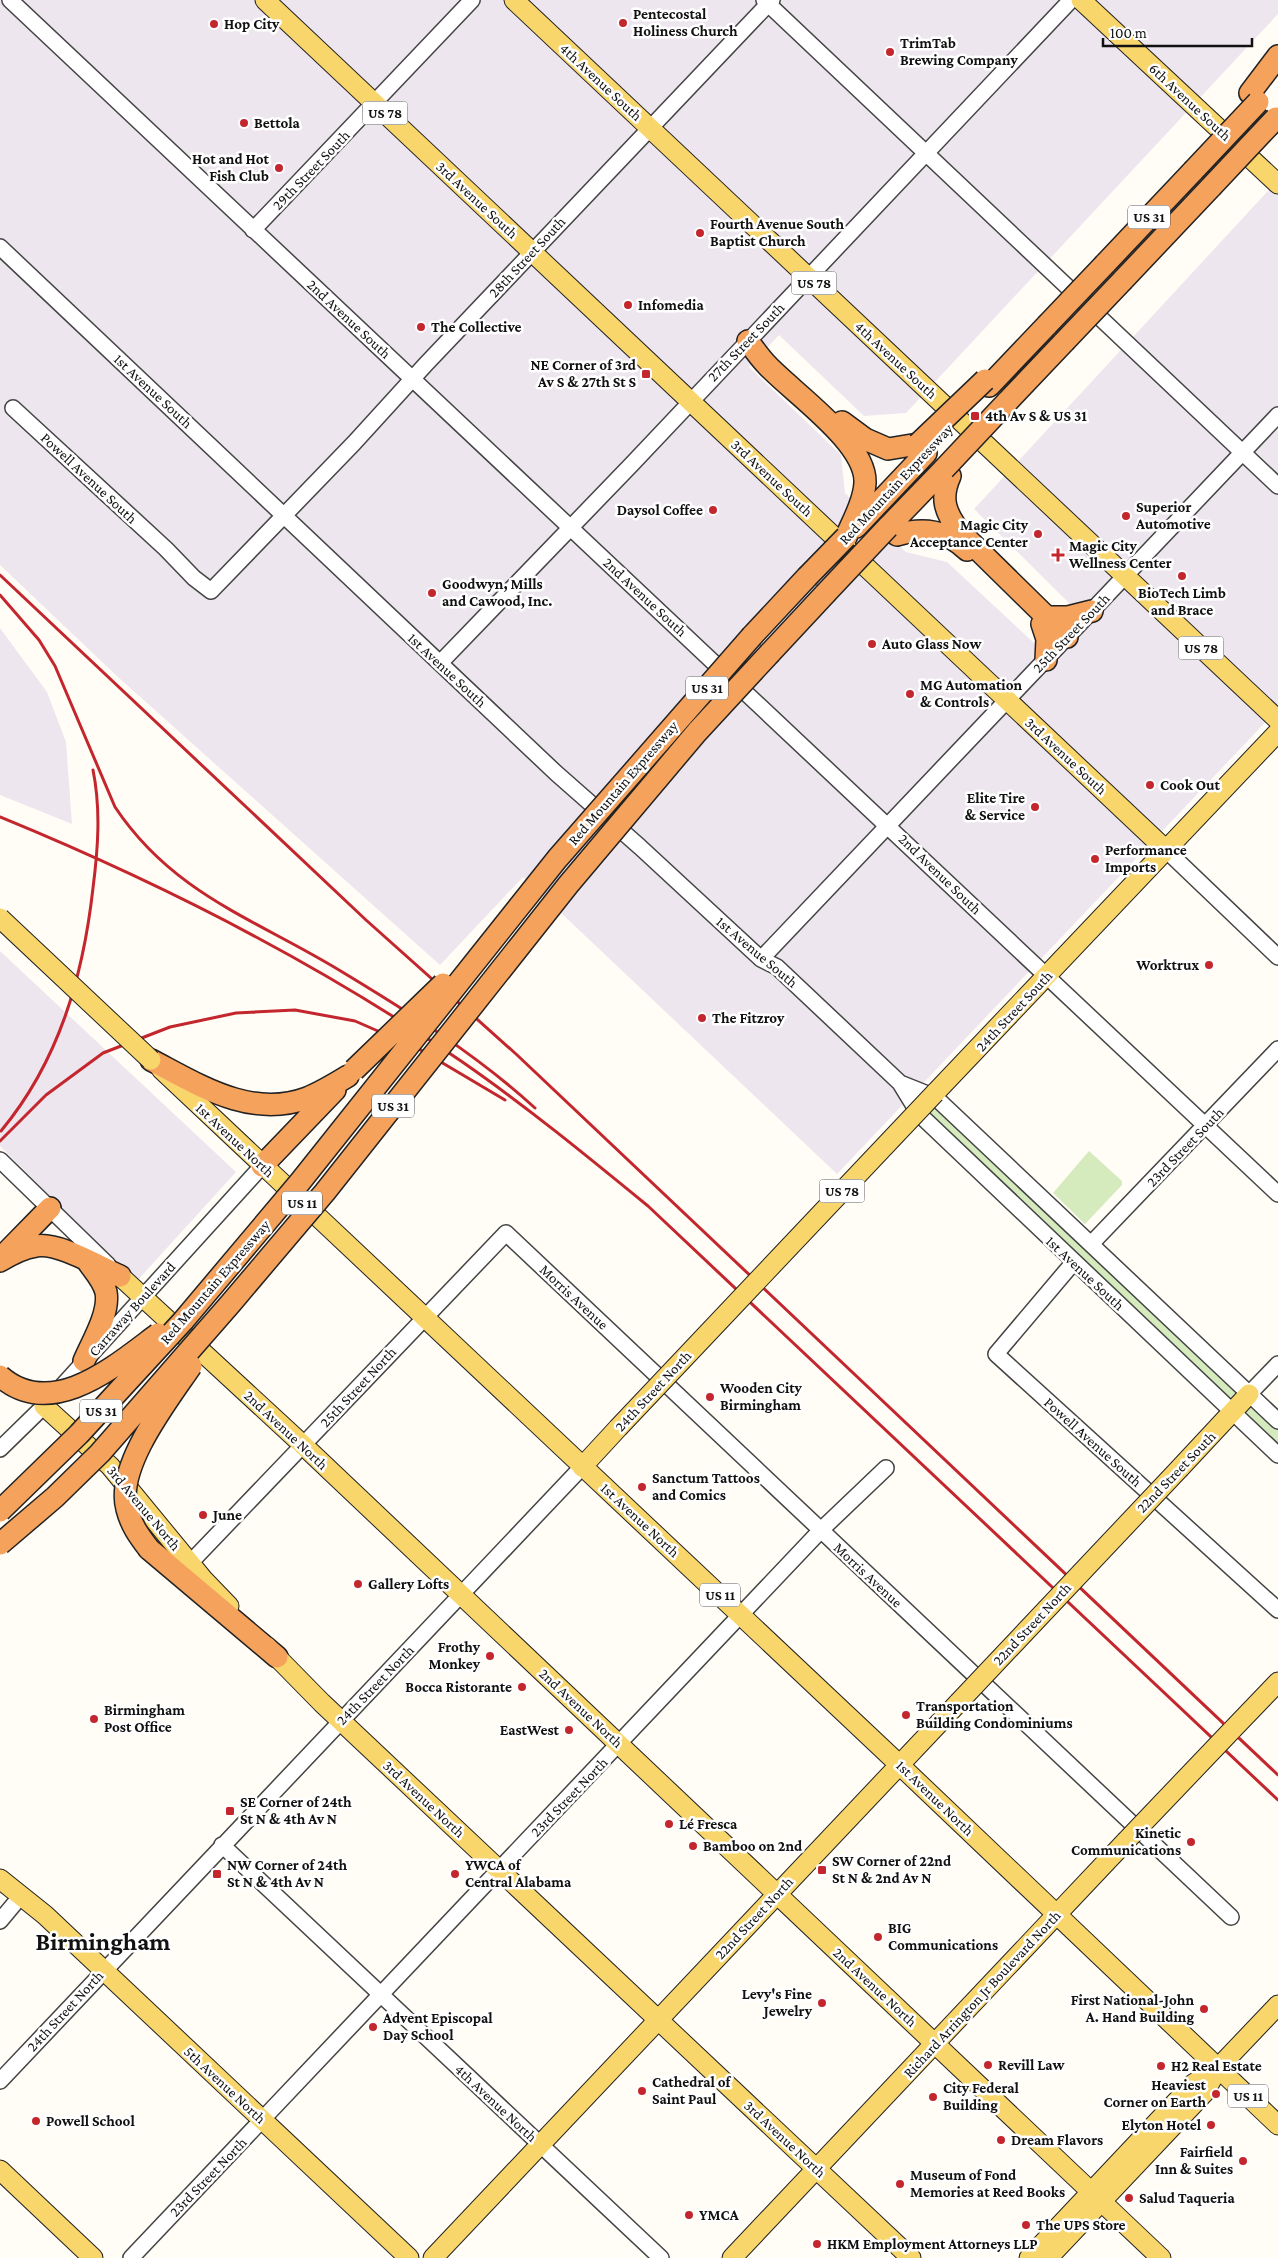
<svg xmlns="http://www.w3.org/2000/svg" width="1278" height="2258" viewBox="0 0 1278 2258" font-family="'Crimson Pro',serif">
<rect width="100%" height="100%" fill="#fffdf5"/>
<!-- industrial -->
<path fill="#eee6ef" d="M0,0H1278V14L906,413L864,416L779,335L749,367L841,455L845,493L906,552L947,562L1034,643L1070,604L974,509L1278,180V709L837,1174L523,877L440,965L119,678L0,565Z
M0,628L47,692L66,742L72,824L0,795Z
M0,951L236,1172L136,1282L0,1146Z"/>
<!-- green -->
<path fill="#d5ebbd" d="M931,1101L1278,1430V1448L922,1112Z
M1089,1151L1122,1181V1185L1085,1224L1053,1193Z"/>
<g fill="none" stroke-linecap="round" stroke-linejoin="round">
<!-- minor casing -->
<g stroke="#444" stroke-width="18">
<path id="minor" d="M10,0L1278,1194
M764,0L1278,486
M253,230L472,0
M0,247L556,773L640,847L761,959L777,967L900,1083L919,1114L1278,1455
M13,408L166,549L194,578L211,591L354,443L426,364L772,0
M441,662L632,464L1071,0
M1166,850L1278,957
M761,959L1278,415
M900,1083L935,1097L1278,1421
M0,1160L108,1265
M1091,1244L1278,1049
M1073,1263L996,1354L1278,1610
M1249,1394L1278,1364
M0,1449L44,1406L262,1166
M190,1563L506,1233L1231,1917
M222,1845L661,2258
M0,1921L20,1897
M0,2081L582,1467
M131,2258L821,1530L886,1468"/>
</g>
<!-- major casing -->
<g stroke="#222" stroke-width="21">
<path id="major" d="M265,0L1166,850
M514,0L1278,720
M1081,0L1278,184
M161,1069L887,1753L1278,2125
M935,1093L1278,732
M120,1276L303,1445L1161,2258
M44,1406L110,1466L203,1579L229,1606
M582,1467L618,1428
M1180,1468L1249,1394
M266,1646L322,1703L911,2258
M1231,1731L1278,1682
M0,1879L45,1915L409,2258
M0,2170L93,2258
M433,2258L959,1702
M732,2258L1126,1841
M1029,2258L1193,2084L1216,2069
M1048,2258L1204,2093L1219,2067L1278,2005"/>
</g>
<!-- highway casing -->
<g stroke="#222" stroke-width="24">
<path id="highway" d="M1250,93L1278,56
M1105,264L1193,171
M1123,280L1211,187
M748,341C754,349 760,358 767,365C793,393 867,443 865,483C864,501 853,521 846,537
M989,386L1047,325
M1007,402L1064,342
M842,422L865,439L888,449L918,444
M950,476C940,498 945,513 960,532L1067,637
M856,527L926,453
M888,527L944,469
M897,535C923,527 946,530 967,550
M1050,617H1068L1092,611
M1042,624L1047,639L1046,660
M752,636L807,577
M770,653L825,594
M151,1060C199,1085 251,1119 307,1098C322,1092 335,1084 348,1076
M262,1166L335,1090
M5,1254L50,1208
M0,1261C11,1254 22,1248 36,1246C59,1242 99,1267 120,1276
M84,1361C92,1342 110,1313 106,1292C103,1280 94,1271 88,1262
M149,1549L277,1657"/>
</g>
<!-- minor -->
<use href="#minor" stroke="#fff" stroke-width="15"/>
<!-- major -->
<use href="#major" stroke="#f9d66b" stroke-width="19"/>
<!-- highway -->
<use href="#highway" stroke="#f5a25d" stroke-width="21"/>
<!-- rail -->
<path stroke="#c4262e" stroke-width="3" d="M0,575L366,920L516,1054L1278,1775
M0,595L39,640L55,666L115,807C173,894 255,919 339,970C407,1011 476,1054 535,1108
M0,817C161,883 318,963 461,1061C526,1106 587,1156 648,1206L1278,1800
M1,1131C59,1061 83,977 93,888C98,849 101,809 93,770
M0,1141L46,1095L103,1053L170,1027L236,1013L295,1010L355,1021L419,1049L505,1100"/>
<!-- major-bridge casing -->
<g stroke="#222" stroke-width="21" stroke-linecap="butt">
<path id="major-bridge" d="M0,918L151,1060
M618,1428L935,1093
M959,1702L1180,1468
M1126,1841L1231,1731"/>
</g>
<!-- highway-bridge casing -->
<g stroke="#222" stroke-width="24" stroke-linecap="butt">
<path id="highway-bridge" d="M1193,171L1258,102
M1211,187L1276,118
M1047,325L1105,264
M1064,342L1123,280
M918,444L985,380
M944,469L1007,402
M807,577L846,537
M825,594L888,527
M354,1070L443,984
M0,1376C52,1422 116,1365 158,1334
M0,1511L79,1434L183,1321L300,1182L557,859L752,636
M0,1544L55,1497L100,1453L231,1303L325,1192L568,885L697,732L770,653
M149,1549C139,1536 131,1525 127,1509C115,1467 168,1400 191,1366"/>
</g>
<!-- major-bridge -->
<use href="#major-bridge" stroke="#f9d66b" stroke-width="19"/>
<!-- highway-bridge -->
<use href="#highway-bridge" stroke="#f5a25d" stroke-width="21"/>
</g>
<!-- markers -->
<g fill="#c4262e" stroke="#fff" stroke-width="2">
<circle cx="623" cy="23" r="5"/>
<circle cx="214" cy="24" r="5"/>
<circle cx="890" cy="52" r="5"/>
<circle cx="244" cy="123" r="5"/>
<circle cx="279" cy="168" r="5"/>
<circle cx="700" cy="233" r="5"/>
<circle cx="628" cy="305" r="5"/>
<circle cx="421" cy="327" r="5"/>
<rect x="641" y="369" width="10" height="10" rx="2.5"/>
<rect x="970" y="411" width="10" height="10" rx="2.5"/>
<circle cx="713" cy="510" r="5"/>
<circle cx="1126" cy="516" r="5"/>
<circle cx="1038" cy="534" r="5"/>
<path d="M1055.5 547.5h5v5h5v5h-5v5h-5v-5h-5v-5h5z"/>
<circle cx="1182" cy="576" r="5"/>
<circle cx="432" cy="593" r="5"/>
<circle cx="872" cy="644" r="5"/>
<circle cx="910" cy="694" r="5"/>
<circle cx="1150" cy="785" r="5"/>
<circle cx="1035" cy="807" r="5"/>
<circle cx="1095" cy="859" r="5"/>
<circle cx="1209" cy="965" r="5"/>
<circle cx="702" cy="1018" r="5"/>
<circle cx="710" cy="1397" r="5"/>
<circle cx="642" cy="1487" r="5"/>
<circle cx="203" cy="1515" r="5"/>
<circle cx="358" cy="1584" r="5"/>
<circle cx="490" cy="1656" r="5"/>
<circle cx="522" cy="1687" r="5"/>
<circle cx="906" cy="1715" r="5"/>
<circle cx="94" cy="1719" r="5"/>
<circle cx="569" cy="1730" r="5"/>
<rect x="225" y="1806" width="10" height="10" rx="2.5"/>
<circle cx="669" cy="1824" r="5"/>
<circle cx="1191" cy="1842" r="5"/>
<circle cx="693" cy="1846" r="5"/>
<rect x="817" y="1865" width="10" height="10" rx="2.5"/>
<rect x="212" y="1869" width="10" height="10" rx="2.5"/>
<circle cx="455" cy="1874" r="5"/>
<circle cx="878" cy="1937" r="5"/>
<circle cx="822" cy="2003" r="5"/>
<circle cx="1204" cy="2009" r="5"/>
<circle cx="373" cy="2027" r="5"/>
<circle cx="988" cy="2065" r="5"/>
<circle cx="1161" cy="2066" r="5"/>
<circle cx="642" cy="2091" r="5"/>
<circle cx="1216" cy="2094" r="5"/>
<circle cx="933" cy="2097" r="5"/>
<circle cx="36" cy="2121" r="5"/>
<circle cx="1211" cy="2125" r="5"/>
<circle cx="1001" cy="2140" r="5"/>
<circle cx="1243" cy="2161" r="5"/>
<circle cx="900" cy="2184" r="5"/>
<circle cx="1129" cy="2198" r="5"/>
<circle cx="689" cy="2215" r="5"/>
<circle cx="1026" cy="2225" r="5"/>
<circle cx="817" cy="2244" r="5"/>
</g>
<g text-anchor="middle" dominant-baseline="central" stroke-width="5" stroke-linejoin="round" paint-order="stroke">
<!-- shield labels -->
<g fill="#fff" stroke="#585858" stroke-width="1">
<rect x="362.5" y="101.5" width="45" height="23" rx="4"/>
<rect x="1128" y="205.5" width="42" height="23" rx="4"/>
<rect x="791.5" y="271.5" width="45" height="23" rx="4"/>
<rect x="1178.5" y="636.5" width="45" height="23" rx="4"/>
<rect x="686" y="676.5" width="42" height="23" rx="4"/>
<rect x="372" y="1094.5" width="42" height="23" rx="4"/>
<rect x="819.5" y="1179.5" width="45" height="23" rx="4"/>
<rect x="282" y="1191.5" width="40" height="23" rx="4"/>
<rect x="80" y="1399.5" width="42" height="23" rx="4"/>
<rect x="700" y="1583.5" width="40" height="23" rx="4"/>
<rect x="1228" y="2084.5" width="40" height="23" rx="4"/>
</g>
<g font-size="14" font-weight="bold" fill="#111">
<text x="385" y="113">US 78</text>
<text x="1149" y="217">US 31</text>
<text x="814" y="283">US 78</text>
<text x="1201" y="648">US 78</text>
<text x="707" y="688">US 31</text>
<text x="393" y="1106">US 31</text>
<text x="842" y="1191">US 78</text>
<text x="302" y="1203">US 11</text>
<text x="101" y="1411">US 31</text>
<text x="720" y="1595">US 11</text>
<text x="1248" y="2096">US 11</text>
</g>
<!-- poi labels -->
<g font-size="15" font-weight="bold" fill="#111" stroke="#fff" text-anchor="start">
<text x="633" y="14">Pentecostal<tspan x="633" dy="17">Holiness Church</tspan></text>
<text x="224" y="24">Hop City</text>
<text x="900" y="43">TrimTab<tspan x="900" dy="17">Brewing Company</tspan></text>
<text x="254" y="123">Bettola</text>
<text x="269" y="159" text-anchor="end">Hot and Hot<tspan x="269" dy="17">Fish Club</tspan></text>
<text x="710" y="224">Fourth Avenue South<tspan x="710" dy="17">Baptist Church</tspan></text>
<text x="638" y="305">Infomedia</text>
<text x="431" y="327">The Collective</text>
<text x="636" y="365" text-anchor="end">NE Corner of 3rd<tspan x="636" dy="17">Av S &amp; 27th St S</tspan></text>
<text x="985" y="416">4th Av S &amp; US 31</text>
<text x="1136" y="507">Superior<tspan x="1136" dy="17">Automotive</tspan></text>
<text x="703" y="510" text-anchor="end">Daysol Coffee</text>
<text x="1028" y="525" text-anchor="end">Magic City<tspan x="1028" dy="17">Acceptance Center</tspan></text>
<text x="1069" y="546">Magic City<tspan x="1069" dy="17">Wellness Center</tspan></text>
<text x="442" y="584">Goodwyn, Mills<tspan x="442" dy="17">and Cawood, Inc.</tspan></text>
<text x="1182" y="593" text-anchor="middle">BioTech Limb<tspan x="1182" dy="17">and Brace</tspan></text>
<text x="882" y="644">Auto Glass Now</text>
<text x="920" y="685">MG Automation<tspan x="920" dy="17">&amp; Controls</tspan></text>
<text x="1160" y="785">Cook Out</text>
<text x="1025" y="798" text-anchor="end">Elite Tire<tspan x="1025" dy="17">&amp; Service</tspan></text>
<text x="1105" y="850">Performance<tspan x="1105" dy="17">Imports</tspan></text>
<text x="1199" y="965" text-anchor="end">Worktrux</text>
<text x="712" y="1018">The Fitzroy</text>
<text x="720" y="1388">Wooden City<tspan x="720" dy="17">Birmingham</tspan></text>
<text x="652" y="1478">Sanctum Tattoos<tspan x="652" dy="17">and Comics</tspan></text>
<text x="213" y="1515">June</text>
<text x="368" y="1584">Gallery Lofts</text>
<text x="480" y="1647" text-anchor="end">Frothy<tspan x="480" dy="17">Monkey</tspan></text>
<text x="512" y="1687" text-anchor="end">Bocca Ristorante</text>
<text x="916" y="1706">Transportation<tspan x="916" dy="17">Building Condominiums</tspan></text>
<text x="104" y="1710">Birmingham<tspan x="104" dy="17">Post Office</tspan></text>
<text x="559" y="1730" text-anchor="end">EastWest</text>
<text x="240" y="1802">SE Corner of 24th<tspan x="240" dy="17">St N &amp; 4th Av N</tspan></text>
<text x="679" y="1824">Lé Fresca</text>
<text x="1181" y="1833" text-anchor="end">Kinetic<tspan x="1181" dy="17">Communications</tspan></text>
<text x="703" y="1846">Bamboo on 2nd</text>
<text x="832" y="1861">SW Corner of 22nd<tspan x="832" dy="17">St N &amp; 2nd Av N</tspan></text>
<text x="227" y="1865">NW Corner of 24th<tspan x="227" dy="17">St N &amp; 4th Av N</tspan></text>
<text x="465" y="1865">YWCA of<tspan x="465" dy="17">Central Alabama</tspan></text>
<text x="888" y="1928">BIG<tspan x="888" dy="17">Communications</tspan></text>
<text x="812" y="1994" text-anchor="end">Levy's Fine<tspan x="812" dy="17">Jewelry</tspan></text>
<text x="1194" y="2000" text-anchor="end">First National-John<tspan x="1194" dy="17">A. Hand Building</tspan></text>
<text x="383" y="2018">Advent Episcopal<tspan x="383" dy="17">Day School</tspan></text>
<text x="998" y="2065">Revill Law</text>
<text x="1171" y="2066">H2 Real Estate</text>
<text x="652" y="2082">Cathedral of<tspan x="652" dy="17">Saint Paul</tspan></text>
<text x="1206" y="2085" text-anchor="end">Heaviest<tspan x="1206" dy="17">Corner on Earth</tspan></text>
<text x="943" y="2088">City Federal<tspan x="943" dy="17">Building</tspan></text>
<text x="46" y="2121">Powell School</text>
<text x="1201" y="2125" text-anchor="end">Elyton Hotel</text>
<text x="1011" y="2140">Dream Flavors</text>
<text x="1233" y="2152" text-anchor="end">Fairfield<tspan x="1233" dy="17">Inn &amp; Suites</tspan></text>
<text x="910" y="2175">Museum of Fond<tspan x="910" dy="17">Memories at Reed Books</tspan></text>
<text x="1139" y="2198">Salud Taqueria</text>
<text x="699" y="2215">YMCA</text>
<text x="1036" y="2225">The UPS Store</text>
<text x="827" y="2244">HKM Employment Attorneys LLP</text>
</g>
<!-- street labels -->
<g font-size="15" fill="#111" stroke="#fff">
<text transform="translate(601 82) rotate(43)">4th Avenue South</text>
<text transform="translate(1190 102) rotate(43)">6th Avenue South</text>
<text transform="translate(311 170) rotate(-46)">29th Street South</text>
<text transform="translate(477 200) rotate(43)">3rd Avenue South</text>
<text transform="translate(527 257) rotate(-47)">28th Street South</text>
<text transform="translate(349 319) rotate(43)">2nd Avenue South</text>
<text transform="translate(746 342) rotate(-46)">27th Street South</text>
<text transform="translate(896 360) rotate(43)">4th Avenue South</text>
<text transform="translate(153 391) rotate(43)">1st Avenue South</text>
<text transform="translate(89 478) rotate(43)">Powell Avenue South</text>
<text transform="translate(772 478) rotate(43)">3rd Avenue South</text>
<text transform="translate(896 484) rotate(-47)">Red Mountain Expressway</text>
<text transform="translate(645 597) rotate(43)">2nd Avenue South</text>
<text transform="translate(1071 633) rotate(-46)">25th Street South</text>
<text transform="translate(447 670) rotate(43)">1st Avenue South</text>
<text transform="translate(1066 756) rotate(43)">3rd Avenue South</text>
<text transform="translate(623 783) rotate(-49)">Red Mountain Expressway</text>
<text transform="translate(940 874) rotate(44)">2nd Avenue South</text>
<text transform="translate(757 952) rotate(40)">1st Avenue South</text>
<text transform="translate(1014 1011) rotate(-47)">24th Street South</text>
<text transform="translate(235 1140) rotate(43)">1st Avenue North</text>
<text transform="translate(1185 1147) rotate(-46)">23rd Street South</text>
<text transform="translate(1085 1273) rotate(43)">1st Avenue South</text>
<text transform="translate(215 1282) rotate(-49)">Red Mountain Expressway</text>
<text transform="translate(574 1297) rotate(43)">Morris Avenue</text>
<text transform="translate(132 1309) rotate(-48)">Carraway Boulevard</text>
<text transform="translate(358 1387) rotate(-47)">25th Street North</text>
<text transform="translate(653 1391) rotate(-47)">24th Street North</text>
<text transform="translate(286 1430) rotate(43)">2nd Avenue North</text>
<text transform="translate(1093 1442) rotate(42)">Powell Avenue South</text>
<text transform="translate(1176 1472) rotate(-46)">22nd Street South</text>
<text transform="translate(144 1508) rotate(50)">3rd Avenue North</text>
<text transform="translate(640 1520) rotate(43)">1st Avenue North</text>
<text transform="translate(868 1575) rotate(43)">Morris Avenue</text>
<text transform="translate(1032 1624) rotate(-47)">22nd Street North</text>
<text transform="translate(375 1685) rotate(-46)">24th Street North</text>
<text transform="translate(581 1708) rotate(43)">2nd Avenue North</text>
<text transform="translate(569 1797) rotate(-46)">23rd Street North</text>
<text transform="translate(935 1798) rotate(44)">1st Avenue North</text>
<text transform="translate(424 1799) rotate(43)">3rd Avenue North</text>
<text transform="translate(754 1918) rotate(-47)">22nd Street North</text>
<text transform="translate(875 1987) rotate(43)">2nd Avenue North</text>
<text transform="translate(982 1994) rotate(-47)">Richard Arrington Jr Boulevard North</text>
<text transform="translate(65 2011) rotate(-47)">24th Street North</text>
<text transform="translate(225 2085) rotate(43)">5th Avenue North</text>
<text transform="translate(496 2103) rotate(43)">4th Avenue North</text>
<text transform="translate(785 2139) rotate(43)">3rd Avenue North</text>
<text transform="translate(208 2177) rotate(-46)">23rd Street North</text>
</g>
<!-- town labels -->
<g font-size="25" font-weight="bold" fill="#111" stroke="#fff">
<text x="103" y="1941">Birmingham</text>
</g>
</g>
<!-- scale -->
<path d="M1103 38v8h149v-8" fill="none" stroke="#111111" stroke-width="2.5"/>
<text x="1110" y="38" font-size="15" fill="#111111" stroke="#ffffff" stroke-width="4" paint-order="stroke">100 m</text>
</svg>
